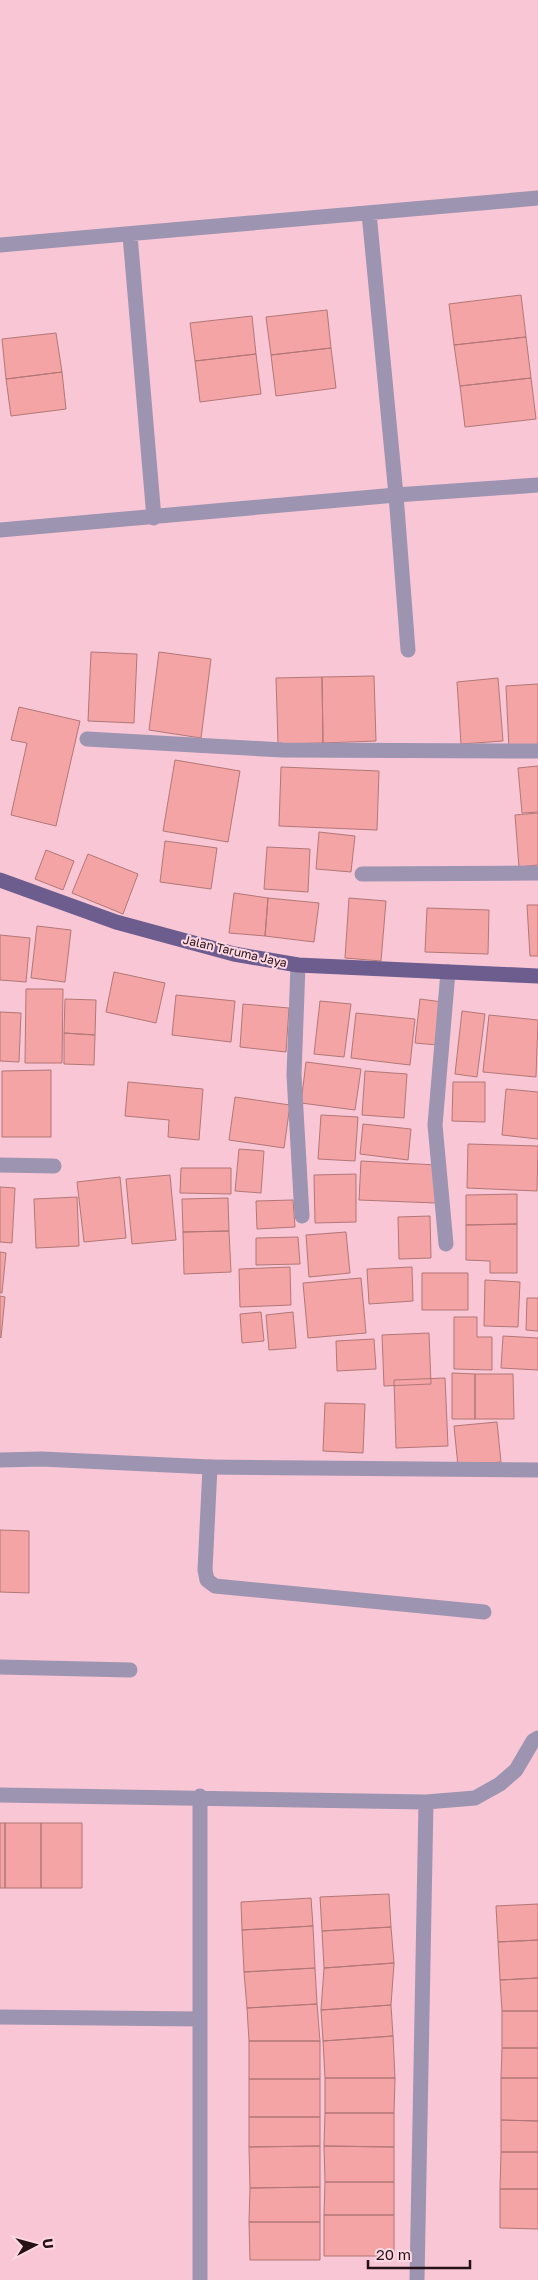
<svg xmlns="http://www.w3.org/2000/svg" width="538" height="2280" viewBox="0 0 538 2280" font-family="'Golos Text',sans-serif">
<rect width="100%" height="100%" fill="#f8c6d5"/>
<!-- building -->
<path fill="#f4a4a4" stroke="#b27777" d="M521,295L526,337L454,345L449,304Z
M327,310L331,348L271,355L266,317Z
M252,316L256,354L195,361L190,323Z
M56,333L62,372L6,379L2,339Z
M526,337L531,378L460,386L454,345Z
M331,348L336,388L276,396L271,355Z
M256,354L261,394L200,402L195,361Z
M62,372L66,409L11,416L6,379Z
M531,378L536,419L465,427L460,386Z
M91,652L137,654L134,723L88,721Z
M159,652L211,659L201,738L149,730Z
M374,676L376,741L323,743L322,677Z
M322,677L323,743L278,744L276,678Z
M498,678L503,741L461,744L457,682Z
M538,684V749L509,750L506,686Z
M19,707L80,721L56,826L11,815L27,743L11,740Z
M175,760L240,771L228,842L163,831Z
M538,766V812L522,813L518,768Z
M281,767L379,771L377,830L279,826Z
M538,813V865L519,867L515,815Z
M319,832L355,836L351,872L316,869Z
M165,841L217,848L211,889L160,882Z
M267,847L310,849L308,892L264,889Z
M46,850L74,861L63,890L35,879Z
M88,854L138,874L123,914L72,893Z
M234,893L268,898L265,936L229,933Z
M268,898L319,903L314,942L265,936Z
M349,898L386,901L381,961L345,958Z
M527,905H538V956H530Z
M427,908L489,910L488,954L425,952Z
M37,926L71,930L65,982L31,978Z
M0,935L30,938L26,982L0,980Z
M114,972L165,983L156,1023L106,1012Z
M26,989H63L62,1063H25Z
M176,995L235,1001L231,1042L172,1035Z
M65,999L96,1000L95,1035L64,1033Z
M420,999L442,1002L437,1045L415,1043Z
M320,1001L351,1004L344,1057L314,1054Z
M243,1004L289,1008L286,1052L240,1047Z
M462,1011L485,1014L477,1077L455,1074Z
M0,1012L21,1013L19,1062L0,1061Z
M356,1013L415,1019L410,1065L351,1058Z
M489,1015L538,1020L536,1077L483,1072Z
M64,1033L95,1035L94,1065L64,1064Z
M306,1062L361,1069L355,1110L301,1103Z
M51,1070V1137H2V1071Z
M365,1071L407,1074L404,1118L362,1115Z
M128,1082L203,1089L199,1140L168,1137L169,1120L125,1116Z
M453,1082H485V1122L452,1121Z
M506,1089L538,1092V1139L502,1135Z
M235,1097L290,1105L284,1148L229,1140Z
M321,1115L358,1117L355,1161L318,1159Z
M363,1124L411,1129L408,1160L360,1154Z
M468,1144L538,1146L537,1191L467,1188Z
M239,1149L264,1151L261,1193L235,1191Z
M361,1161L437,1165L436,1203L359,1200Z
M181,1168H231V1194L180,1193Z
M356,1174V1222L315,1223L314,1175Z
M170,1175L176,1240L132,1244L126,1179Z
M120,1177L126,1238L84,1242L77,1182Z
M0,1187L15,1188L12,1243L0,1242Z
M517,1194V1224L466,1225V1195Z
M77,1197L79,1246L36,1248L34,1199Z
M228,1198L229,1231L183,1232L182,1199Z
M293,1200L295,1227L257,1229L256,1201Z
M430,1216L431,1258L399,1259L398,1217Z
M517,1224V1273H490V1261L466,1260V1225Z
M229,1231L231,1272L184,1274L183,1232Z
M346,1232L350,1273L309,1277L306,1235Z
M298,1237L300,1264L256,1265V1238Z
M0,1252L6,1253L2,1293H0Z
M290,1267L291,1305L240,1307L239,1269Z
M412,1267L413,1301L369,1304L367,1269Z
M422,1273H468V1310H422Z
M361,1278L366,1333L308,1338L303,1283Z
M485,1280L520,1282L518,1327L484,1326Z
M0,1296L5,1297L1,1338L0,1337Z
M527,1298H538V1331L526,1330Z
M261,1312L264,1341L242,1343L240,1314Z
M293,1312L296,1348L269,1350L266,1315Z
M454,1317H477V1337H492V1370L454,1369Z
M429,1333L431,1384L384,1386L382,1335Z
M503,1336L538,1338V1370L501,1368Z
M374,1339L376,1369L337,1371L336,1341Z
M452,1373L475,1374V1419H452Z
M475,1374H513L514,1419H475Z
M445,1378L448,1446L396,1448L394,1380Z
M325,1403L365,1404L363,1453L323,1451Z
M497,1422L501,1462L458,1466L454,1426Z
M0,1530L29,1531V1593L0,1592Z
M0,1823H5V1888H0Z
M5,1823H41V1888H5Z
M41,1823H82V1888H41Z
M389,1894L391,1927L322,1931L320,1897Z
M311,1898L313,1926L242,1930L241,1902Z
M538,1904V1940L498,1942L496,1906Z
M313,1926L315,1968L244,1972L242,1930Z
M391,1927L394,1963L324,1968L322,1931Z
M538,1940V1978L500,1980L498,1942Z
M394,1963L391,2005L321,2010L324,1968Z
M315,1968L317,2004L247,2008L244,1972Z
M538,1978V2011H502L500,1980Z
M317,2004L320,2041H249L247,2008Z
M391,2005L393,2036L323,2041L321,2010Z
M502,2011H538V2048H502Z
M393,2036L395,2078H325L323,2041Z
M249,2041H320V2079H249Z
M502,2048H538V2078H501Z
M325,2078H395L394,2113H325Z
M501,2078H538V2121L501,2120Z
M249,2079H320V2117H249Z
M325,2113H394V2147L324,2146Z
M249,2117H320V2146L249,2147Z
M501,2120L538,2121V2152H501Z
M320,2146V2187L250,2188L249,2147Z
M324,2146L394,2147V2182H325Z
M501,2152H538V2189H500Z
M325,2182H394V2215H324Z
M320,2187V2222H249L250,2188Z
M500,2189H538V2229L500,2228Z
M324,2215H394V2256H324Z
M249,2222H320V2260H250Z"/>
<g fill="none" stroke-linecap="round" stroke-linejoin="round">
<!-- lane -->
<path stroke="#9d94b1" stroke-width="15" d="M0,1460L42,1459L210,1467L205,1570L207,1580L215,1586L484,1612
M0,1667L130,1670"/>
<!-- street -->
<path stroke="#9d94b1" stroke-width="15" d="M369,213L396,495L408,650
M130,235L154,518
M0,245L538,198
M0,530L396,495L538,485
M87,739L283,750L538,751
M362,874L538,873
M298,965L294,1075L302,1216
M0,1165L54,1166
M446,1244L435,1125L448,972
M210,1467L538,1470
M0,1795L426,1802L475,1798L500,1784L516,1770L533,1741L538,1738
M200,1796V2280
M0,2017L200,2019
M417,2280L426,1802"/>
<!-- primary -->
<path stroke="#6d5c8e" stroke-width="15" d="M0,880L116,922L234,954L298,965L538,976"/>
</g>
<g text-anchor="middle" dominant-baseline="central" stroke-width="4" stroke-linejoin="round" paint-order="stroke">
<!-- street labels -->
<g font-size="12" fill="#271119" stroke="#fed8e2">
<text transform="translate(235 951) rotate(13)">Jalan Taruma Jaya</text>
</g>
</g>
<!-- north arrow -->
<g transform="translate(35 2245) rotate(84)" stroke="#fed8e2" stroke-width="4" paint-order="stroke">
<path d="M0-4L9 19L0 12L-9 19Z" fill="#271119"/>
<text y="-8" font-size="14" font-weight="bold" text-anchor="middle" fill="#271119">U</text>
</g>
<!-- scale -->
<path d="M368 2260v8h102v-8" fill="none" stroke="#271119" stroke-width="2.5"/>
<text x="376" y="2260" font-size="15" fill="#271119" stroke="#fed8e2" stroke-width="4" paint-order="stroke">20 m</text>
</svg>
